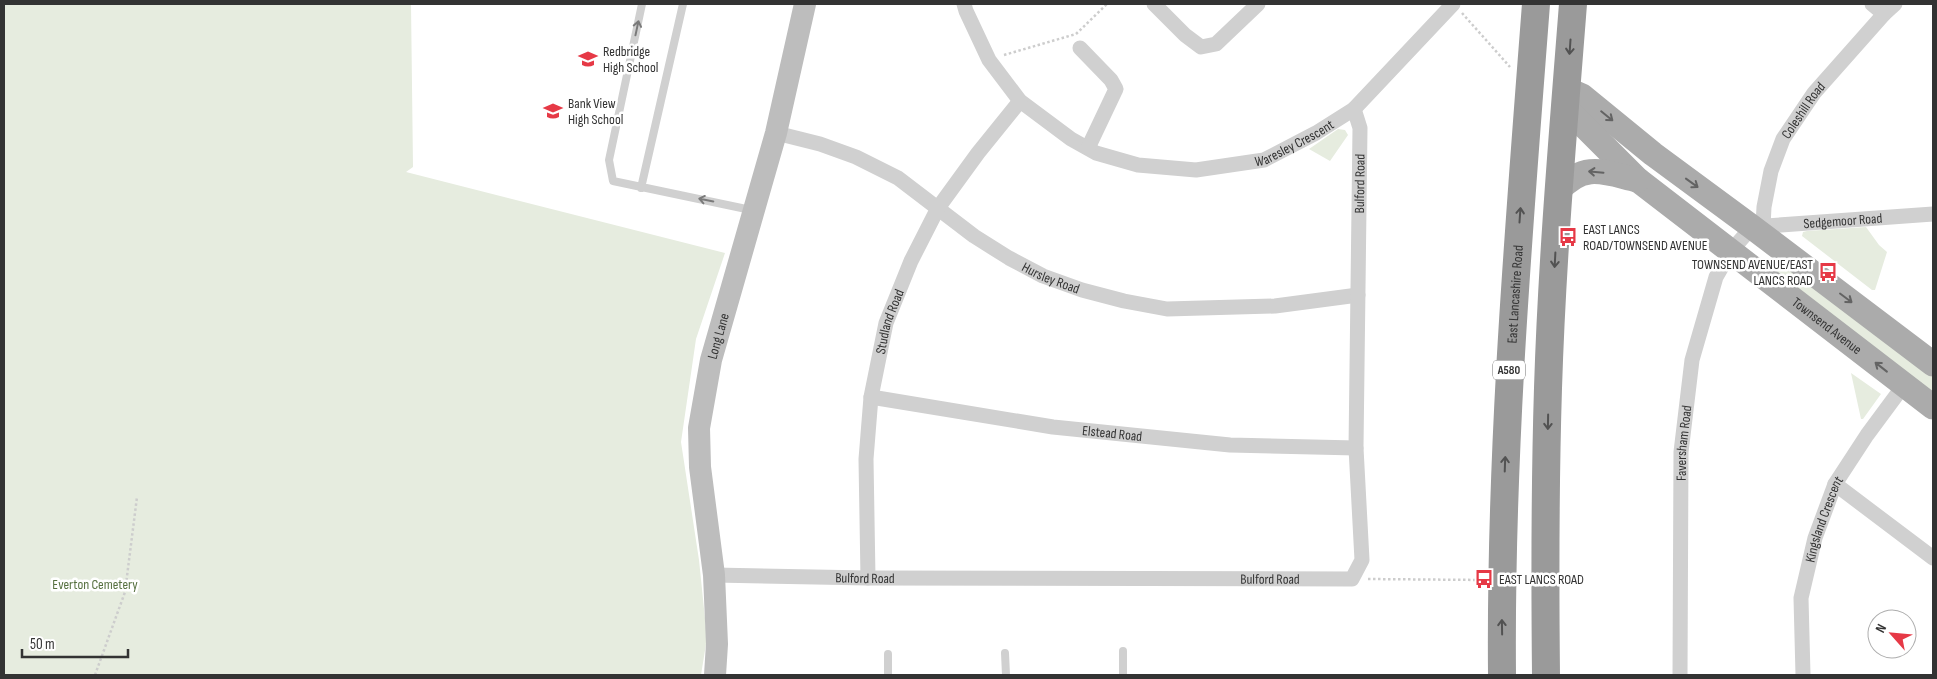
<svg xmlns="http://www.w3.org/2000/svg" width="1937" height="679" viewBox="0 0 1937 679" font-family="'Sofia Sans Condensed',sans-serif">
<rect width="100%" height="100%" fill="#fff"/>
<!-- green -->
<path fill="#e6ecdf" d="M4,4H411L413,167L406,172L725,253L696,339L681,442L699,560L707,638L701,675H4Z
M1338,129L1345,130L1348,135L1330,161L1309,149Z
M1866,227L1879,245L1887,252L1875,290H1872L1802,236L1803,232L1807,231Z
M1774,254L1933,375V396L1764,267Z
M1851,373L1881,394L1863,419H1861Z"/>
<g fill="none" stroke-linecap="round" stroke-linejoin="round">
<!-- path -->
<path stroke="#cdcdcd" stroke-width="2.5" stroke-dasharray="2.5 2.5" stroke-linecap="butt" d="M1462,13L1510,67
M1004,55L1076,34L1107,4
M1368,579L1483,580
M95,675L125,592L137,497"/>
<!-- lane -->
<path stroke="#d0d0d0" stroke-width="8" d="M642,4L609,160L613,181L751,210
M641,188L683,4
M1123,651V675
M1005,653L1006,675
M888,654V675"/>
<!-- street -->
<g stroke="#d0d0d0" stroke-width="15">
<path id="s1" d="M964,4L966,11L989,60L1020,101L1071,139L1096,153L1138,165L1196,170L1264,160L1316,133L1354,109L1453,4"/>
<path d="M1154,4L1185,35L1201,47L1216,44L1258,4"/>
<path d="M1872,4L1884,14L1895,4"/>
<path d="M1080,48L1111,80L1116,89L1088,148"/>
<path id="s2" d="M776,133L820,144L856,157L898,178L974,236L1009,258L1043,276L1082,290L1124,301L1167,309L1275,306L1358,295"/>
<path id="s3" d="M1763,226L1764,207L1771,171L1783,139L1814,93L1884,14"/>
<path id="s4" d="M871,397L1053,427L1230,445L1356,448"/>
<path d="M1835,484L1933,558"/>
<path id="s5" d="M714,575L868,578L1352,579L1362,560L1356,448L1360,128L1354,109"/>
<path id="s6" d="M868,578L866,459L871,397L886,323L911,261L938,208L978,153L1020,101"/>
<path id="s7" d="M1680,675L1681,452L1692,360L1716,277L1731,251L1752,227L1933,214"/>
<path id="s8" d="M1803,675L1801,598L1815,538L1835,484L1867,435L1904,385"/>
</g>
<!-- secondary -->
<path stroke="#bdbdbd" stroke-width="22" id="s9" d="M715,675L717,644L714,575L700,467L699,428L711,360L776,133L805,4"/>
<!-- primary -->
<g stroke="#ababab" stroke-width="25">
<path d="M1566,89L1582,96L1653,154L1752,227L1933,364"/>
<path id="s10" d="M1565,107L1638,180L1933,407"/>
<path d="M1559,190C1585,161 1606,173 1638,180"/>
</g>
<!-- highway -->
<g stroke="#9a9a9a" stroke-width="28">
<path id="s11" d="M1502,675C1500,451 1519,227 1536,4"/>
<path d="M1546,675C1545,580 1545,484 1548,388C1552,260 1563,132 1573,4"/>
</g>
</g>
<!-- one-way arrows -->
<defs><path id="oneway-shaft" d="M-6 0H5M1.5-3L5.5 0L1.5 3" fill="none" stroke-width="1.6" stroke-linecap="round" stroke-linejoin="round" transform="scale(1.25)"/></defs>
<g stroke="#7a7a7a">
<use href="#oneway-shaft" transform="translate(637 28) rotate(-78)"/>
<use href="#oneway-shaft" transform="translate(706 200) rotate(-169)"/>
</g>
<g stroke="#525252">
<use href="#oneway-shaft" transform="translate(1570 47) rotate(94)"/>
<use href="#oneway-shaft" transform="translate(1520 215) rotate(-86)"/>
<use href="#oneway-shaft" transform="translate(1555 260) rotate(93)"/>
<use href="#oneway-shaft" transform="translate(1548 422) rotate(91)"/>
<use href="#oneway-shaft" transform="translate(1505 464) rotate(-88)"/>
<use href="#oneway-shaft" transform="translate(1502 627) rotate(-91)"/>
</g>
<g stroke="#636363">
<use href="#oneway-shaft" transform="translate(1607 116) rotate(39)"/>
<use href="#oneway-shaft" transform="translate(1596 172) rotate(-175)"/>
<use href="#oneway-shaft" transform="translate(1692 183) rotate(36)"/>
<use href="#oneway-shaft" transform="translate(1846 298) rotate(37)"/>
<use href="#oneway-shaft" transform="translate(1881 367) rotate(-142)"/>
</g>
<!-- icons -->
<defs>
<g id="school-bare" transform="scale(1.5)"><path d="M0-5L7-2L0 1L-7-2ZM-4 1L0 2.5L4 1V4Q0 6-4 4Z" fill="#e63946" stroke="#fff" stroke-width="2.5" paint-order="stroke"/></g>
<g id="bus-bare" transform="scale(1.5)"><path d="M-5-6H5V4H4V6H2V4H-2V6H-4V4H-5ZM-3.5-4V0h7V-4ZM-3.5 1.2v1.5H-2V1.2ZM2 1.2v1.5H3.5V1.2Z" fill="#e63946" stroke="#fff" stroke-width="2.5" paint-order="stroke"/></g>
</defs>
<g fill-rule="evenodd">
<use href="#school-bare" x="588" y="59"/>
<use href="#school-bare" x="553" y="111"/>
<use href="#bus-bare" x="1568" y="237"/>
<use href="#bus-bare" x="1828" y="272"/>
<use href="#bus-bare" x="1484" y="579"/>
</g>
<g text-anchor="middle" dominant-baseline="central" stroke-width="5" stroke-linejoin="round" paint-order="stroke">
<!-- shield labels -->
<rect fill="#fff" stroke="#707070" stroke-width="1" x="1493" y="360.5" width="32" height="19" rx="4"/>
<g font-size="12" font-weight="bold" fill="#333">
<text x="1509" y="370">A580</text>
</g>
<!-- poi labels -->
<g font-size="14" fill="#333" stroke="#fff" text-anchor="start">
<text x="603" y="51">Redbridge<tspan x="603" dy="16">High School</tspan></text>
<text x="568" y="103">Bank View<tspan x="568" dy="16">High School</tspan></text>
<text x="1583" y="229">EAST LANCS<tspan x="1583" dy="16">ROAD/TOWNSEND AVENUE</tspan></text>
<text x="1813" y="264" text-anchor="end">TOWNSEND AVENUE/EAST<tspan x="1813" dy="16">LANCS ROAD</tspan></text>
<text x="1499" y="579">EAST LANCS ROAD</text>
</g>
<!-- street labels -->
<g font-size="14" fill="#333" stroke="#fff">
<text stroke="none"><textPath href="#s3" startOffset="125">Coleshill Road</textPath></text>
<text stroke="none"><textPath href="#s1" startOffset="410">Waresley Crescent</textPath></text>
<text stroke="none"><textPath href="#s5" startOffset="1036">Bulford Road</textPath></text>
<text stroke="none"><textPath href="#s7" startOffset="555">Sedgemoor Road</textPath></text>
<text stroke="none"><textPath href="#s2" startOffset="314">Hursley Road</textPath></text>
<text stroke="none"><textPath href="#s11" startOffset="381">East Lancashire Road</textPath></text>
<text stroke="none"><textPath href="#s6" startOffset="259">Studland Road</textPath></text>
<text stroke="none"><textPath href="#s10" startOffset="342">Townsend Avenue</textPath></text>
<text stroke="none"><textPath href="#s9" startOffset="342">Long Lane</textPath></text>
<text stroke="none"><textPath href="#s4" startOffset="244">Elstead Road</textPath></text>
<text stroke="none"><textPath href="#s7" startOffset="232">Faversham Road</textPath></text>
<text stroke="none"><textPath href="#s8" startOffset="159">Kingsland Crescent</textPath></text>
<text stroke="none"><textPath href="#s5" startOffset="151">Bulford Road</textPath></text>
<text stroke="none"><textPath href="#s5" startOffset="556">Bulford Road</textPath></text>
</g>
<!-- park labels -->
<g font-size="14" fill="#56703f" stroke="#fff">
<text x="95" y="584">Everton Cemetery</text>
</g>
</g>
<!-- border -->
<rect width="1937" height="679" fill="none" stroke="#333333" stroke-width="10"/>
<!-- north arrow -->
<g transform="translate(1892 634) rotate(297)"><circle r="24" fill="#ffffff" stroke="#adadad"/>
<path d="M0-4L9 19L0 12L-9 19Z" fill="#e63946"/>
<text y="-8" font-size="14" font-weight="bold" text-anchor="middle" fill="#333333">N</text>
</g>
<!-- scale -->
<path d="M22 649v8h106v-8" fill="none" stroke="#333333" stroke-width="2.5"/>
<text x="30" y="649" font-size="15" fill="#333333" stroke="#ffffff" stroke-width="4" paint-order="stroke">50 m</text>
</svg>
